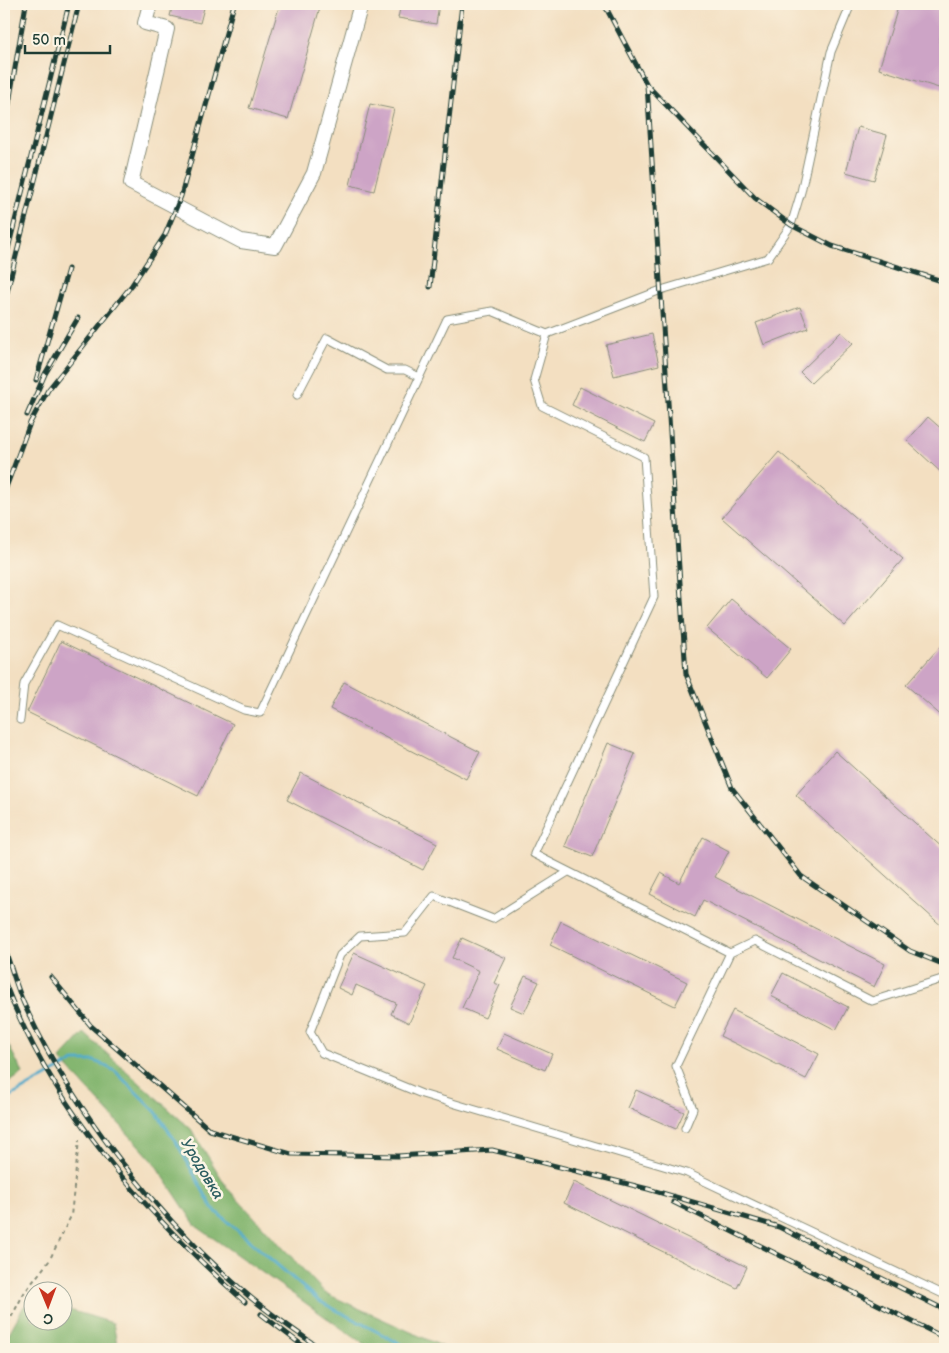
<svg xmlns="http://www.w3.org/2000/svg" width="949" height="1353" viewBox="0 0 949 1353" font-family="'Balsamiq Sans',sans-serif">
<rect width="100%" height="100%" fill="#fcf5e5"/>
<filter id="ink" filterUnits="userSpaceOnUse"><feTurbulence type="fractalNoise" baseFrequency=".02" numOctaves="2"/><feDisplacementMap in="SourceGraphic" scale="10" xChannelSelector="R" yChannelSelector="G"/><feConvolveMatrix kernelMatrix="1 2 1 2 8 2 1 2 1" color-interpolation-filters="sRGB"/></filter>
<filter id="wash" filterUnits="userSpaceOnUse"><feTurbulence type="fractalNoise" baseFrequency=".0096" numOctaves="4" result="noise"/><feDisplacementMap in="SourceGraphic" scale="20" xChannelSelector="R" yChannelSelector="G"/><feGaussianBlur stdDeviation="1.12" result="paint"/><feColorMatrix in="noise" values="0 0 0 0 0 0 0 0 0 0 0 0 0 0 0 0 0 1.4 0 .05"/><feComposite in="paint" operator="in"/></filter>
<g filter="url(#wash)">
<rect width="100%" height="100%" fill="#f3dfc1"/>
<!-- forest -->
<path fill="#84b66f" stroke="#527a52" d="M84,1033L191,1129L228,1189L325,1293L448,1349H371L196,1226L153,1161L60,1059Z
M4,1037L23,1073L4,1086Z
M24,1306H32V1320H62L63,1308L113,1323L117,1344L140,1349H12L4,1345V1342Z"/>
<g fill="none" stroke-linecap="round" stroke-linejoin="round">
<!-- stream -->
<path stroke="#4daacb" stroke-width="3" d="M4,1100L74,1061H95L115,1071L156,1112L178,1145L213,1209L319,1301L410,1349"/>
</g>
<g id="blocks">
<!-- building -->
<path fill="#cda4c6" d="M173,4H205L200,23L170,16Z
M280,4H321L288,119L249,108Z
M401,4H439L436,24L398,18Z
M899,4H945V19L939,42L945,44V90L879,69Z
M370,104L394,109L374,191L350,185Z
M858,127L887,135L874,180L846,172Z
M800,307L808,328L764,345L756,323Z
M841,332L853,343L811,383L800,372Z
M652,334L659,365L614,376L606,345Z
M580,387L654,424L645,442L572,405Z
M928,417L945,432V476L907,441Z
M779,452L903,559L845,626L722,518Z
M731,599L791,649L767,678L707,628Z
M61,641L233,724L198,796L27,712Z
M945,641V719L906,685Z
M344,682L480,752L466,779L330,709Z
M608,743L635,754L592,857L565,846Z
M835,751L945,850V929L796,795Z
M301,773L437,843L423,870L287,800Z
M703,837L729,851L715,877L885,964L874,987L703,900L695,917L650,894L661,873L679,883Z
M561,921L687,982L675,1006L550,945Z
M462,938L506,958L494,983L500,985L485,1018L462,1008L479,971L452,958Z
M354,953L427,986L409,1023L391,1014L396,1003L356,985L352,995L338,988Z
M783,973L848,1007L836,1030L771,996Z
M525,976L539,982L524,1013L510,1007Z
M733,1010L819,1054L806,1079L720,1036Z
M504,1033L552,1054L545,1070L497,1049Z
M636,1090L684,1112L676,1129L628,1108Z
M574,1182L747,1267L737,1288L564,1203Z"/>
</g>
</g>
<g filter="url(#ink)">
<use href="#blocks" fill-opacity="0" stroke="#898e7a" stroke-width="1"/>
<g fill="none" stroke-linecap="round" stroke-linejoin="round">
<!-- lane casing -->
<g stroke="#898e7a" stroke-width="9">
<path id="lane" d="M547,334L534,380L542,406L644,457L654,597L534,854L730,953L755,941L872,1001L945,978
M297,395L327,338L387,370H405L419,377
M20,720L24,684L57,625L244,710L260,713L447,319L492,311L547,334L661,290L768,258L791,225L801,192L831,52L851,4
M568,872L493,919L434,896L405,933L360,936L340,955L310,1032L322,1053L422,1094L687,1173L945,1295
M685,1128L693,1109L676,1066L730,953"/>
</g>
<!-- street casing -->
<g stroke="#898e7a" stroke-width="16">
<path id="street" d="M150,4L145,23L167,29L131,183L241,241L275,246L314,173L361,4"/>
</g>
<!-- path -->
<path stroke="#898e7a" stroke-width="2" stroke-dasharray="4 4" stroke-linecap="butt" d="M4,1331L24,1293L49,1261L71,1216L79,1140"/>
<!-- lane -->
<use href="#lane" stroke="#fff" stroke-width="7"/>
<!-- street -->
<use href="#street" stroke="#fff" stroke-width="14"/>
<!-- rail casing -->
<g stroke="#1f3d34" stroke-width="5">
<path id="rail" d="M604,4L647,85L755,198L791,225L832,246L945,282
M647,85L686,674L732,788L801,876L910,951L945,965
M4,132L26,4
M4,265L69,4
M430,287L462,4
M4,304L79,4
M36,380L68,269
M27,415L45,374L78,318
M4,493L30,423L48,390L132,285L165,235L181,196L234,4
M4,947C11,966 16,986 24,1004C74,1113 160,1220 250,1297C273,1316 297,1332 321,1349
M51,977L91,1026L210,1130L291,1154L398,1156L492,1150L648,1189L779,1227L945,1310
M4,981C52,1108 145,1213 245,1302
M673,1202L945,1338
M261,1314L307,1349"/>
</g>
<!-- rail -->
<use href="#rail" stroke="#fcf5e5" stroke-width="3" stroke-dasharray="9" stroke-linecap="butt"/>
</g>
</g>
<g text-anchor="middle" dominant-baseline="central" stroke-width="5" stroke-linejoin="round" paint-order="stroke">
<!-- water labels -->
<g font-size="15" font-style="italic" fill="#2d5e61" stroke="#fcf5e5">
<text transform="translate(202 1169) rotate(59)">Уродовка</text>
</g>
</g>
<!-- margin -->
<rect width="949" height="1353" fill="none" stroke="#fcf5e5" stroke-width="20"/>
<!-- north arrow -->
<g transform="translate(48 1306) rotate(179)"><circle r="24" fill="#fcf5e5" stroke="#a4ab9e"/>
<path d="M0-4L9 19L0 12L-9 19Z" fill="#c8321e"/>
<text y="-8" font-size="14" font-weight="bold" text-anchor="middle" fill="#1f3d34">С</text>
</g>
<!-- scale -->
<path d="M25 45v8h85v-8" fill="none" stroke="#1f3d34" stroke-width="2.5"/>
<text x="32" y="45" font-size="15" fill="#1f3d34" stroke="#fcf5e5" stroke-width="4" paint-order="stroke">50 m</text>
</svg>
